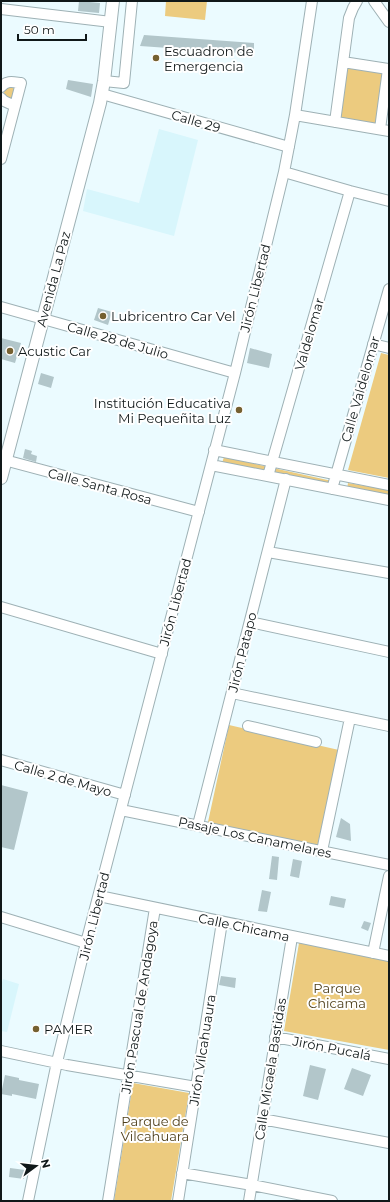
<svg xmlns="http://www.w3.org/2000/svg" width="390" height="1202" viewBox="0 0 390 1202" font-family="Montserrat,sans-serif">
<rect width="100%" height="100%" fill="#ebfbff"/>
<!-- built -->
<path fill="#d8f6fc" d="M159,129L198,140L174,236L83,211L87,189L139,203Z
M3,979L19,984L7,1032L1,1031V986Z"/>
<!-- green -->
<path fill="#eccb7f" d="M166,1H207L205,20L165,16Z
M348,63L387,70L379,126L340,120Z
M4 93a6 6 0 1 1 12 0a6 6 0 1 1-12 0Z
M381,353L389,355V478L348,470Z
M224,457L332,481L330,485L222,463Z
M348,483L389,490V497L347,489Z
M229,725L339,750L317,847L208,822Z
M299,943L389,961V1050L284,1031Z
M133,1083L189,1093L171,1201H114Z"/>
<!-- building -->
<path fill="#b2c6ca" d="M79,1L100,3L99,13L78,11Z
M144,35L254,43V54L140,46Z
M68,80L93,84L91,97L66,89Z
M98,308L112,312L108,325L94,320Z
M1,338L21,343L15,363L1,359Z
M250,348L272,354L269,368L247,363Z
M41,373L54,377L51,388L38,384Z
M25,449L32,451L31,454L37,456L36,462L23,458Z
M1,785L28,792L14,850L1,847Z
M341,818L350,824L351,841L336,837Z
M272,856L279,857L277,880L269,879Z
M293,859L302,861L299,878L290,876Z
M262,890L271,892L267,912L258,911Z
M331,896L346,899L344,908L329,905Z
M364,921L371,923L368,931L361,928Z
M221,976L236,978L235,988L219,985Z
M310,1065L326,1069L318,1100L303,1096Z
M352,1068L371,1075L363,1096L344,1089Z
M5,1075L19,1078V1080L39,1084L36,1099L12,1094V1096L1,1094Z
M10,1168L25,1170L24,1179L9,1177Z"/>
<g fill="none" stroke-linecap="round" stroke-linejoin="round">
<!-- minor casing -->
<g stroke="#9eb1b5" stroke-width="12">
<path id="minor" d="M374,1L389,22
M1,9L111,22
M343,62L388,69L380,129
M104,81L124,83L132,1
M1,87C7,80 13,82 21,83L1,159
M102,94L289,147
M1,98L4,101L15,106
M295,115L389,131
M335,122L349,18L353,8L357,1
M284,172L350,191L389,201
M1,307L235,373
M373,344L389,348
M214,450L389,485
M1,459L199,512
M211,465L389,500
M268,476L350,191
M332,489L389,289
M268,552L389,573
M1,607L162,654
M250,622L389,652
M232,693L389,726
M248,726L316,742
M1,760L125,795
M121,810L389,865
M198,825L286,479
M322,851L350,718
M99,896L389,956
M1,917L86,943
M373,953L389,876
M275,1037L389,1059
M1,1051L67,1065L196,1087
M262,1119L389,1143
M182,1173L252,1185L332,1201
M28,1201L57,1062L86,943L235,373L284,172L295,115L312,1
M108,1201L155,908
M178,1201L222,922
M249,1201L292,937"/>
</g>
<!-- major casing -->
<g stroke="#9eb1b5" stroke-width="14">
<path id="major" d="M1,478L100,103L104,81L113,1"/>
</g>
<!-- minor -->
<use href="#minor" stroke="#fff" stroke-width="10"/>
<!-- major -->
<use href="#major" stroke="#fff" stroke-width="12"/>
</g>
<!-- markers -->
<g fill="#756030" stroke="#fff" stroke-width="1.5">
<circle cx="156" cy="58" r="4"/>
<circle cx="103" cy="316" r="4"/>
<circle cx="10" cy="351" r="4"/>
<circle cx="239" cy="410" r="4"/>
<circle cx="36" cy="1029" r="4"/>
</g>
<g text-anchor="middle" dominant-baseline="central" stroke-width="4" stroke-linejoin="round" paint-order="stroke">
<!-- poi labels -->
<g font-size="13" fill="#101819" stroke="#fff" text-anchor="start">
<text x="164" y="51">Escuadron de<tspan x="164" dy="15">Emergencia</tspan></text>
<text x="111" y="316">Lubricentro Car Vel</text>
<text x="18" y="351">Acustic Car</text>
<text x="231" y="403" text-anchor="end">Institución Educativa<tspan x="231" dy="15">Mi Pequeñita Luz</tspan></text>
<text x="44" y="1029">PAMER</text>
</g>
<!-- street labels -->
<g font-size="13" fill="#101819" stroke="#fff">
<text transform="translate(196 121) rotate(16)">Calle 29</text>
<text transform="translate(53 279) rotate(-75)">Avenida La Paz</text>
<text transform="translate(255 288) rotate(-76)">Jirón Libertad</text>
<text transform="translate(309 334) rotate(-74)">Valdelomar</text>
<text transform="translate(118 340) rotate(16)">Calle 28 de Julio</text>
<text transform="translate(360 389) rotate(-74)">Calle Valdelomar</text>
<text transform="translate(100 486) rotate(15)">Calle Santa Rosa</text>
<text transform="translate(175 602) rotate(-75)">Jirón Libertad</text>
<text transform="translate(242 652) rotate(-76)">Jirón Patapo</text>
<text transform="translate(63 778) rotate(16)">Calle 2 de Mayo</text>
<text transform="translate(255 837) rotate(12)">Pasaje Los Canamelares</text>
<text transform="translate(94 916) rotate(-76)">Jirón Libertad</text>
<text transform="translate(244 927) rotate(12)">Calle Chicama</text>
<text transform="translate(139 1007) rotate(-81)">Jirón Pascual de Andagoya</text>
<text transform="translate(332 1048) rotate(11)">Jirón Pucalá</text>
<text transform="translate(202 1050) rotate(-81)">Jirón Vilcahuaura</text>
<text transform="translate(270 1069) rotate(-81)">Calle Micaela Bastidas</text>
</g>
<!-- park labels -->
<g font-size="13" fill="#4e3f1b" stroke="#fff">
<text x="337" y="988">Parque<tspan x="337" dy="15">Chicama</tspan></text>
<text x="155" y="1121">Parque de<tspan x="155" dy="15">Vilcahuara</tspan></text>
</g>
</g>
<!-- border -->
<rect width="390" height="1202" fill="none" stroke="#101819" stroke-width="4"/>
<!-- north arrow -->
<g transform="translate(36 1166) rotate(75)" stroke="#ffffff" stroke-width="3" paint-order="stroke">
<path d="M0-3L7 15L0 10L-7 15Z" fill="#101819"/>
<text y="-6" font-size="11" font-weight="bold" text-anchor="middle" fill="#101819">N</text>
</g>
<!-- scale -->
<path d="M18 34v6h68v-6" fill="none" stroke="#101819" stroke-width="2"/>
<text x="24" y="34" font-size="12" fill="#101819" stroke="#ffffff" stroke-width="3" paint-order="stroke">50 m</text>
</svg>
